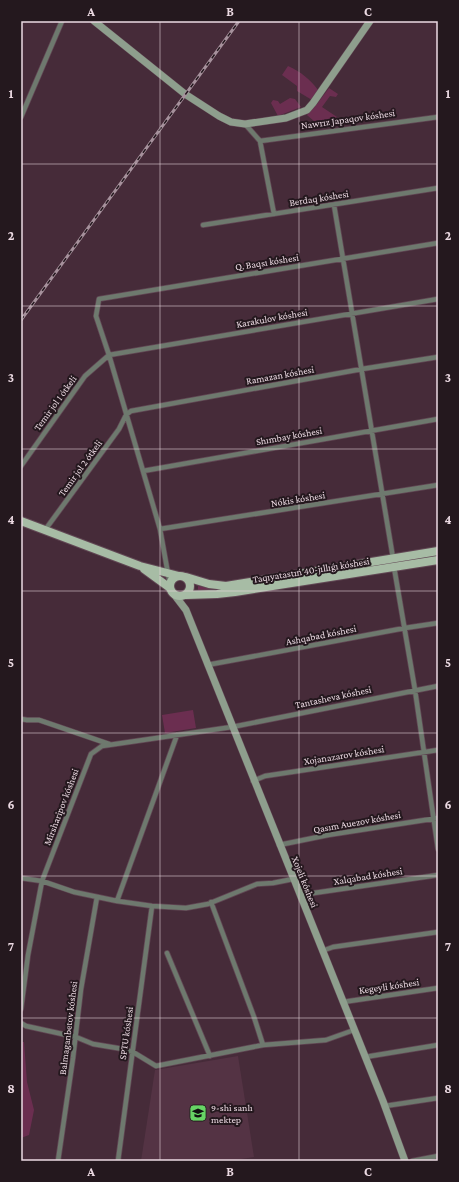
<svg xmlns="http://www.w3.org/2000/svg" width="459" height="1182" viewBox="0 0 459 1182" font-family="'Crimson Pro',serif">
<rect width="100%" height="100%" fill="#462b39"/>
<!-- built -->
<path fill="#543344" d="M238,1056L254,1157L229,1161H141L155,1070Z"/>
<!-- green -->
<path fill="#6b2e50" d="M288,66C301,72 310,79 318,90L312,100L297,91V86L282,75Z
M329,88L338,94L336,97L330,96L322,107L337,117L329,125H326L317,120L315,122L307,115L317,104Z
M290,98L295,99L301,107L278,116L271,103L273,100L278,101L280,104Z
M438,555V557L211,592L198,590V586L212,589H226Z
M193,710L196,728L165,733L162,715Z
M21,1042H24L27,1082L34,1110L29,1135L21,1138Z"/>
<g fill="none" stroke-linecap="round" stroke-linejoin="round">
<!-- street casing -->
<g stroke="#614754" stroke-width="6">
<path id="street" d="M21,117L62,21
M245,124L260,141L274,214
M260,141L438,117
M334,205L393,558
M203,225L438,188
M21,466L85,376L109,355L438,299
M143,471L438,419
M160,529L438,485
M45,530L119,429L126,415L131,411L362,369L438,357
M394,567L415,690L438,849
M170,585L160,529L109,355L96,316L99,299L438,243
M207,665L405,628L438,623
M21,719L27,720H39L109,744
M253,781L265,776L438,750
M279,845L328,835L438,818
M21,878L42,881L74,892L117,901L152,906L186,908L208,904L257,884L273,883L293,879
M300,897L307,894L438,875
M117,901L177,735
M211,902L254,1017L263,1045
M322,951L333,947L438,932
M167,953L210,1056
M343,1002L438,988
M21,1009L28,955L42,881L91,754L102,746L232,727L438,686
M21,1023L26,1026L76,1037L93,1044L123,1049L133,1052L156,1066L263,1045L326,1040L354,1030
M365,1057L438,1045
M385,1106L438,1098
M58,1161L73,1058L81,989L97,897
M118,1161L152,906
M412,1161L438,1156"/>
</g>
<!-- secondary casing -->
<g stroke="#614754" stroke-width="8">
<path id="secondary" d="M94,21L185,94L219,116L231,122L245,124L286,118L307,110L313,103L370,21
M173,593L186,610L383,1101L405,1161"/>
</g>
<!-- primary casing -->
<g stroke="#614754" stroke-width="10">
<path id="primary" d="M21,521L140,566L179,576
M144,569L170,588
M170 586a10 10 0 1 1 20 0a10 10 0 1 1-20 0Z
M186,577L209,584L226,586L438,551
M186,595L217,594L235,592L438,560"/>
</g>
<!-- street -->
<use href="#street" stroke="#6e796e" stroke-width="4.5"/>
<!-- secondary -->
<use href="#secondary" stroke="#8e9e8d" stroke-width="7"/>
<!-- primary -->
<use href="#primary" stroke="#a7bca5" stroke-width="8"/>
<!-- rail casing -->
<g stroke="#a6919c" stroke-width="3">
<path id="rail" d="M21,320L239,21"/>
</g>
<!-- rail -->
<use href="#rail" stroke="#24181e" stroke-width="1.5" stroke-dasharray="4.5" stroke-linecap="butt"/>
</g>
<!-- grid -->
<path fill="none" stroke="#ecdae3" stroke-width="1" stroke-opacity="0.55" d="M160,21V1161M299,21V1161M21,164H438M21,306H438M21,449H438M21,591H438M21,733H438M21,876H438M21,1018H438"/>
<!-- icons -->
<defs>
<g id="school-square" transform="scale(0.9)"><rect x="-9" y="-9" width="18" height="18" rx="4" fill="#67d465" stroke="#24181e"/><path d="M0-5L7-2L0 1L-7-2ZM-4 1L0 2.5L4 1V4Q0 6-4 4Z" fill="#111"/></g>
</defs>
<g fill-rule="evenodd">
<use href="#school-square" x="198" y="1113"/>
</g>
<g text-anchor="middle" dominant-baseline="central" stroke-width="4" stroke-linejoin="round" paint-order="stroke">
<!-- street labels -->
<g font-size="10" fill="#ecdae3" stroke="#24181e">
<text transform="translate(348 119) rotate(-8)">Nawrız Japaqov kóshesi</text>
<text transform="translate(319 198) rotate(-9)">Berdaq kóshesi</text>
<text transform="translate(267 262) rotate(-9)">Q. Baqsı kóshesi</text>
<text transform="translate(272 318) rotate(-10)">Karakulov kóshesi</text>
<text transform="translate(280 375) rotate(-10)">Ramazan kóshesi</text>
<text transform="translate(55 403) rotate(-54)">Temir jol 1 ótkeli</text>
<text transform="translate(289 436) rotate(-10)">Shımbay kóshesi</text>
<text transform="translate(80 468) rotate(-54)">Temir jol 2 ótkeli</text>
<text transform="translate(298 499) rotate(-9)">Nókis kóshesi</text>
<text transform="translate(311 570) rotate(-9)">Taqıyatastıń 40-jıllıǵı kóshesi</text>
<text transform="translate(321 635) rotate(-11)">Ashqabad kóshesi</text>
<text transform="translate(333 697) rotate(-12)">Tantasheva kóshesi</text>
<text transform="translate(344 755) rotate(-9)">Xojanazarov kóshesi</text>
<text transform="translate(61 807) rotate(-69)">Mirsharipov kóshesi</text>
<text transform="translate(357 822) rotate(-10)">Qasım Auezov kóshesi</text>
<text transform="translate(368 876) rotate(-9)">Xalqabad kóshesi</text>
<text transform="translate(305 882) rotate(68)">Xojeli kóshesi</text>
<text transform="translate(389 986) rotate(-8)">Kegeyli kóshesi</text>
<text transform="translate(68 1028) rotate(-83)">Balmaganbetov kóshesi</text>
<text transform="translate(126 1033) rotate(-82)">SPTU kóshesi</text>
</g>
<!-- poi labels -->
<g font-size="10" fill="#ecdae3" stroke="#24181e" text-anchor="start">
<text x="211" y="1107">9-shi sanlı<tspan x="211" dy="12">mektep</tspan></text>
</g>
</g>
<!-- border -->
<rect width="459" height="1182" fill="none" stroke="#24181e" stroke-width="44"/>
<rect x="22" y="22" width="415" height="1138" fill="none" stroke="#ecdae3" stroke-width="1.5"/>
<g font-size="13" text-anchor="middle" font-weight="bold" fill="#ecdae3">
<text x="91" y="16">A</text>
<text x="230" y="16">B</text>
<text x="368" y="16">C</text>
<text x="11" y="98">1</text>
<text x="448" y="98">1</text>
<text x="11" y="240">2</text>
<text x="448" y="240">2</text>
<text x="11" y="382">3</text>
<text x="448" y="382">3</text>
<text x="11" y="524">4</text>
<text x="448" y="524">4</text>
<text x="11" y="667">5</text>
<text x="448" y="667">5</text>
<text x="11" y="809">6</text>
<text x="448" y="809">6</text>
<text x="11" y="951">7</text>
<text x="448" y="951">7</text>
<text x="11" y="1093">8</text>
<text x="448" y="1093">8</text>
<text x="91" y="1176">A</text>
<text x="230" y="1176">B</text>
<text x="368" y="1176">C</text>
</g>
</svg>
